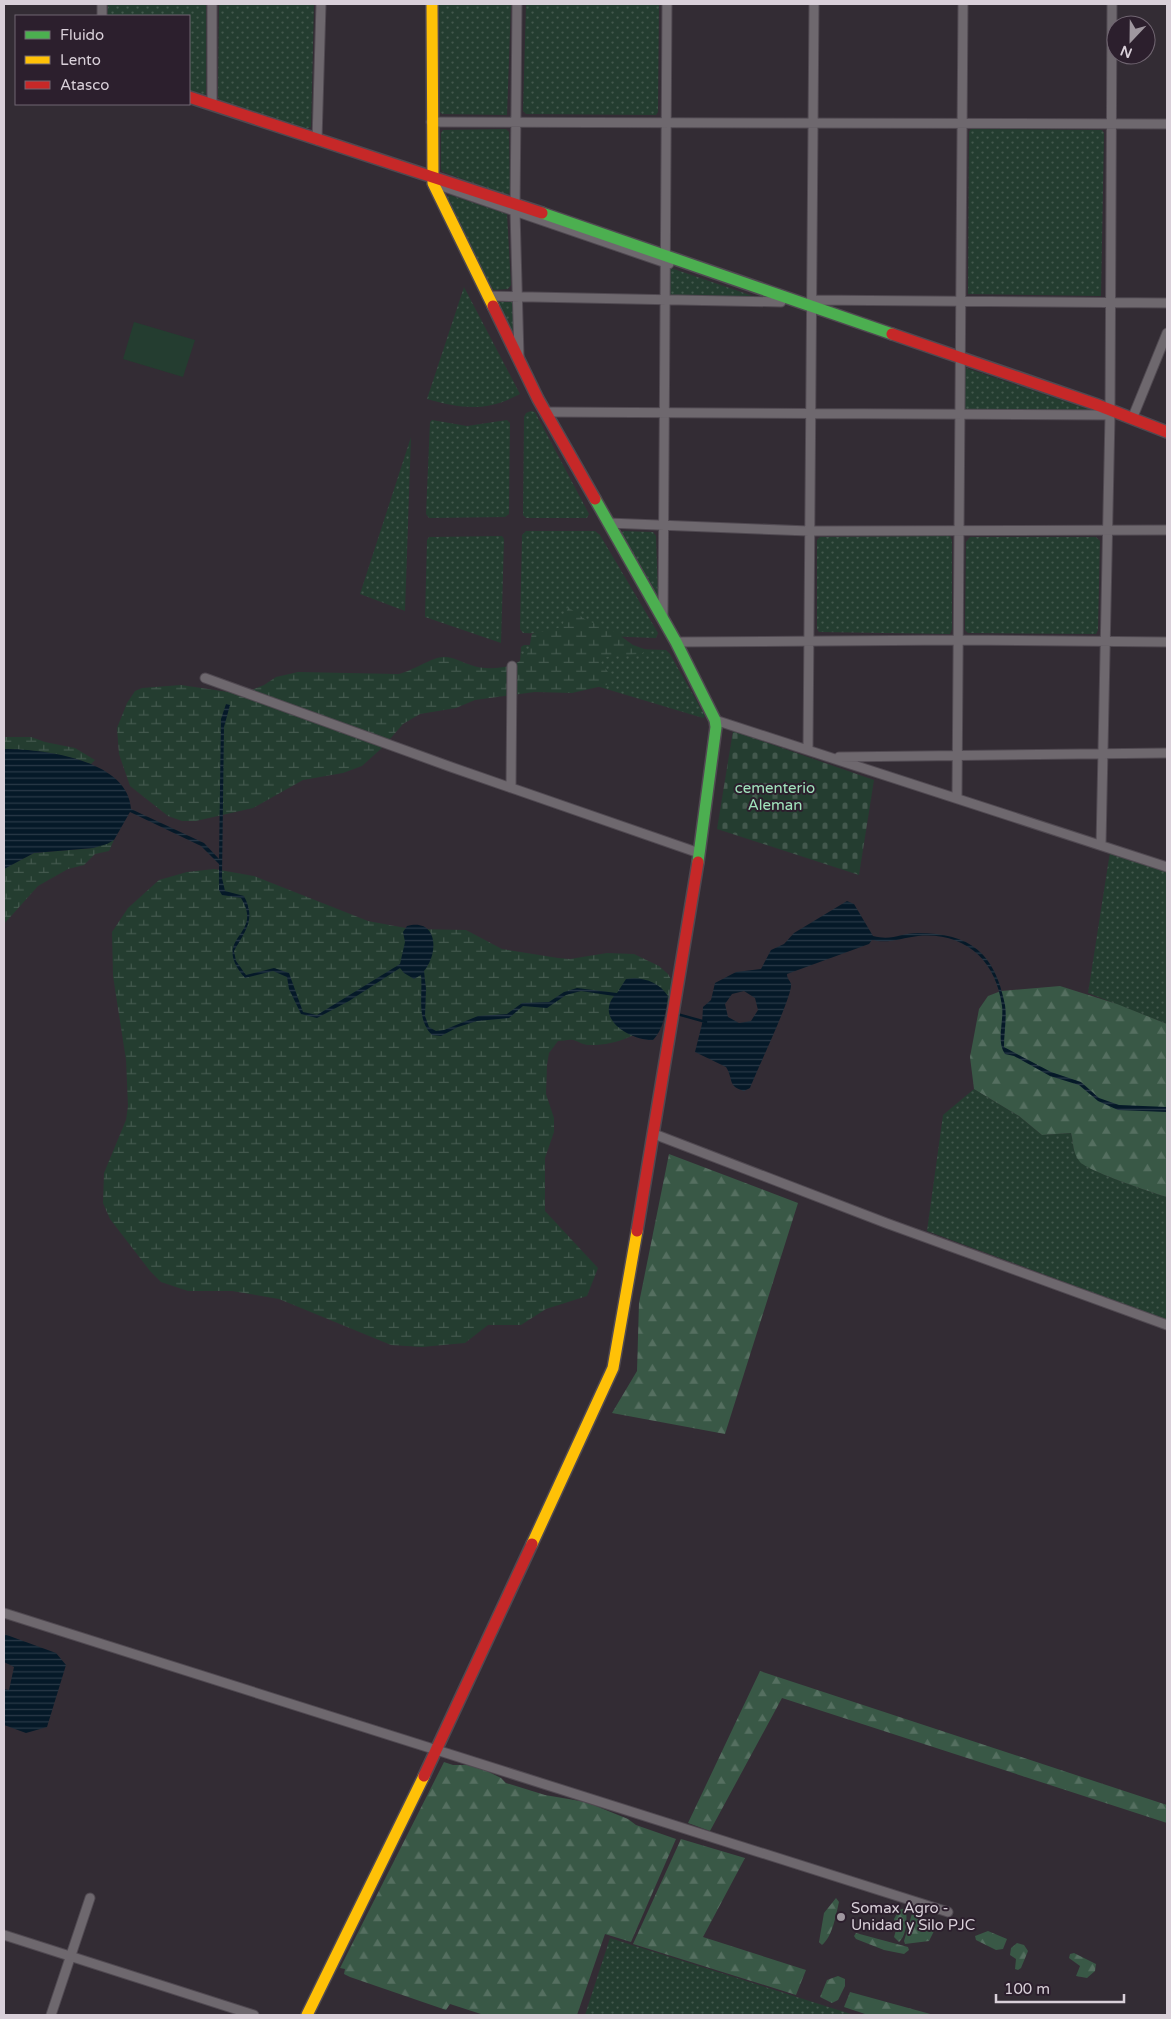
<svg xmlns="http://www.w3.org/2000/svg" width="1171" height="2019" viewBox="0 0 1171 2019" font-family="'Varela Round',sans-serif">
<defs>
<pattern id="grass-dots" width="8" height="8" patternUnits="userSpaceOnUse" patternTransform="scale(1.25)"><rect width="8" height="8" fill="#243d30"/><path d="M2 2h.1M6 6h.1" fill="none" stroke="#43584d" stroke-width="1.8" stroke-linecap="round"/></pattern>
<pattern id="forest-firs" width="22" height="20" patternUnits="userSpaceOnUse" patternTransform="scale(1.25)"><rect width="22" height="20" fill="#395846"/><path d="M5 1l3.5 6h-7zM16 11l3.5 6h-7z" fill="#556f60"/></pattern>
<pattern id="wetland-marsh" width="20" height="14" patternUnits="userSpaceOnUse" patternTransform="scale(1.25)"><rect width="20" height="14" fill="#243d30"/><path d="M1 5h8M5 5V1M11 12h8M15 12V8" fill="none" stroke="#43584d"/></pattern>
<pattern id="cemetery-stones" width="16" height="16" patternUnits="userSpaceOnUse" patternTransform="scale(1.25)"><rect width="16" height="16" fill="#243d30"/><path d="M2 7V4a2 2 0 0 1 4 0v3zM10 15v-3a2 2 0 0 1 4 0v3z" fill="#43584d"/></pattern>
<pattern id="water-rules" width="6" height="5" patternUnits="userSpaceOnUse" patternTransform="scale(1.25)"><rect width="6" height="5" fill="#051928"/><path d="M0 2.5h6" fill="none" stroke="#293947"/></pattern>
</defs>
<rect width="100%" height="100%" fill="#332c34"/>
<!-- grass -->
<path fill="url(#grass-dots)" d="M108,4H206V93L204,96L189,91V16H107Z
M219,4H314L311,127L306,129L221,101L218,97Z
M439,4H511L507,115L442,114L440,112Z
M526,4H659L658,112L656,115L526,114L523,111Z
M506,129L509,132L510,192L507,195L443,172L441,169V133L443,130Z
M971,129L1102,130L1104,133L1101,296L968,294L969,132Z
M450,195L507,214L511,285L508,289L494,290L491,287L447,197Z
M671,268L753,296L756,297L670,295L669,269Z
M464,287L520,394C487,412 462,409 427,399Z
M497,301L513,302L514,339Z
M965,368H966L1094,411H966L963,408Z
M531,411L535,412L589,514L587,518H526L523,515L524,417L526,413Z
M432,420L467,426L507,420L510,423L509,514L505,517L429,518L426,514L430,422Z
M411,437L405,611L360,594Z
M526,531H595L600,535L658,633L656,638L523,633L520,629L522,535Z
M623,531L653,532L656,536L658,597L622,533Z
M502,536L504,539L501,643L425,617L427,540L429,537Z
M950,536L952,540V629L950,634L819,632L817,629V540L820,537Z
M970,537H1096L1100,541L1098,630L1096,634L968,633L965,630L966,542Z
M524,645L666,650L670,654L705,716L703,718L523,664L520,662L521,647Z
M1110,852L1167,870V1024L1088,993Z
M974,1089L1019,1116L1042,1135L1071,1133C1074,1144 1072,1152 1081,1162C1088,1171 1153,1193 1167,1197V1320L927,1231L943,1115Z
M610,1938L854,2015H585Z"/>
<!-- forest -->
<path fill="url(#forest-firs)" d="M1060,986L1117,1004L1167,1024V1197C1153,1193 1088,1171 1080,1162C1072,1152 1074,1144 1071,1133L1042,1135L1019,1116L974,1089L970,1057L979,1009L988,996L1001,991Z
M669,1154L798,1203L725,1434L612,1413L637,1371L639,1303Z
M760,1671L1167,1805V1823L782,1698L710,1831L688,1823Z
M444,1762L453,1765H475L501,1778L506,1783L545,1795L586,1802L628,1819L636,1825L676,1839L631,1942L605,1934L577,2015H484L450,2004L446,2010L350,1977L344,1974L345,1969L340,1968Z
M681,1839L745,1858L703,1937L806,1970L796,1995L633,1944Z
M836,1898L839,1902C836,1914 833,1936 822,1945L819,1942L824,1913Z
M906,1908C907,1919 907,1935 899,1942L894,1937L896,1930L894,1919L899,1910Z
M913,1910H921L923,1912L919,1922L920,1929L928,1928L934,1931L929,1941L905,1944L904,1941Z
M988,1931L1007,1939L1003,1949L996,1950L976,1940L975,1936Z
M856,1933L908,1947L909,1950L904,1954L884,1950L856,1939L854,1936Z
M1017,1943L1024,1945L1028,1951L1021,1968L1018,1970L1015,1969L1016,1959L1010,1955L1011,1948Z
M1074,1953L1096,1964L1095,1971L1087,1978L1076,1976L1080,1966L1069,1958L1070,1954Z
M838,1976L845,1979V1986L838,2000L832,2003L820,1997L827,1980Z
M850,1992L934,2015H868L844,2007Z"/>
<!-- wetland -->
<path fill="url(#wetland-marsh)" d="M568,607L586,620L615,632L633,645L647,650L641,654L605,657L601,663L611,676V684L572,693L535,692L475,700L456,708L420,714L403,724L383,747L362,766L343,773L303,780L253,808L196,821H182L168,816L130,786L119,754L117,728L127,703L135,691L142,688L181,685L242,694L264,685L276,677L298,672L398,674C413,671 433,656 445,657C454,657 463,663 471,665C486,671 515,669 526,656C530,651 530,640 532,634L562,627Z
M4,737H31L45,742L75,748L95,760L91,764C62,753 34,750 4,749Z
M114,840L109,851L95,854L84,865L68,869L38,886L4,924L5,868L34,853L93,848Z
M214,869L254,876L368,921L411,929L466,930L502,949L558,958L570,959L607,953L634,954L659,966L668,974L675,986C665,1023 625,1047 588,1045C583,1045 578,1041 573,1040C569,1039 563,1041 558,1041L549,1053L547,1065L546,1094L554,1118V1132L545,1158V1211L598,1268L587,1296L546,1309L521,1325H488L465,1343L422,1347L391,1345L279,1299L232,1291H188L161,1282L150,1271L110,1219L103,1203L104,1173L126,1120L128,1106L126,1060L113,976L112,932L128,908L159,880L187,872Z"/>
<!-- cemetery -->
<path fill="url(#cemetery-stones)" d="M733,731L874,780L859,875L717,829Z"/>
<!-- pitch -->
<path fill="#243d30" d="M134,322L195,340L183,377L123,359Z"/>
<!-- water -->
<path fill="url(#water-rules)" fill-rule="evenodd" d="M226,704L230,705L224,727L222,878L225,891L244,896C256,919 246,930 234,951L236,961L246,975L274,968L289,973L303,1012L317,1015L400,964L405,942L403,932L407,926C438,918 439,953 424,971L426,989L425,1016L429,1027L436,1031L444,1030L478,1016L507,1014L522,1003L549,1002L564,992L577,988L617,993L626,979C642,976 659,982 668,996C666,1010 664,1029 653,1040C632,1041 595,1020 614,996L581,991L566,995L547,1008L523,1006L509,1018L477,1021L458,1027L441,1036L432,1035C416,1019 423,996 421,975L414,979L404,973L400,968L349,1001L317,1018L301,1014L289,989L287,977L273,971L245,978C209,936 265,937 241,898L222,895L219,890V864L201,846L130,812L114,840L107,844L93,848L34,853L4,869V749C42,749 128,759 131,809L204,843L219,859L221,719Z
M847,901L854,904L873,936C893,941 900,933 918,933C970,933 995,953 1005,1005C1007,1017 1004,1033 1004,1047L1051,1072L1081,1082L1099,1098L1119,1105L1167,1107V1112L1118,1110L1098,1101L1079,1085L1050,1076L1014,1056L1005,1054C996,1041 1004,1022 1002,1006C996,960 965,932 918,936C901,938 889,944 872,940L869,944L787,974C787,979 790,980 791,984C793,995 756,1072 750,1088L744,1091C727,1086 734,1080 726,1067L695,1052L702,1024L703,1007L711,1000L715,983L736,972L761,969L771,950L784,944L794,933ZM744,991L755,998L758,1010L751,1021L739,1023L728,1017L725,1004L732,994Z
M4,1634L56,1653L66,1665L47,1727L26,1733L4,1725V1689L9,1690L14,1667L4,1662Z"/>
<g fill="none" stroke-linecap="round" stroke-linejoin="round">
<!-- stream -->
<path stroke="#051928" stroke-width="2.5" d="M677,1014L706,1022"/>
<!-- street casing -->
<g stroke="#504951" stroke-width="11">
<path id="street" d="M517,4L515,211L519,356
M102,16V4
M212,104V4
M431,122L1167,124
M317,140L321,4
M433,183L669,264
M487,296L781,302
M811,300L1167,303
M546,412L1110,415
M1132,419L1167,333
M608,523L809,531L1167,530
M663,616L667,4
M676,642L958,640L1167,642
M205,678L451,767L699,853
M715,720L1167,867
M808,749L814,4
M839,757L1167,753
M511,788L512,666
M957,797L963,4
M1101,845L1110,415L1112,4
M654,1134L886,1223L1167,1325
M4,1613L948,1912
M4,1935L254,2015
M51,2015L90,1898"/>
</g>
<!-- fast casing -->
<g stroke="#504951" stroke-width="14">
<path id="fast" d="M542,213L892,334
M595,499L676,642L715,720L716,727L698,862"/>
</g>
<!-- slow casing -->
<g stroke="#504951" stroke-width="14">
<path id="slow" d="M432,4L433,183L493,306
M532,1544L613,1368L637,1231
M307,2015L424,1776"/>
</g>
<!-- jam casing -->
<g stroke="#504951" stroke-width="14">
<path id="jam" d="M189,97L542,213
M493,306L538,399L595,499
M892,334L1095,404L1167,432
M637,1231L698,862
M424,1776L532,1544"/>
</g>
<!-- street -->
<use href="#street" stroke="#6e686e" stroke-width="9"/>
<!-- fast -->
<use href="#fast" stroke="#4caf50" stroke-width="11"/>
<!-- slow -->
<use href="#slow" stroke="#ffc107" stroke-width="11"/>
<!-- jam -->
<use href="#jam" stroke="#c62828" stroke-width="11"/>
</g>
<!-- markers -->
<circle fill="#9f979f" stroke="#2c1f2d" stroke-width="2" cx="841" cy="1917" r="5"/>
<g text-anchor="middle" dominant-baseline="central" stroke-width="4" stroke-linejoin="round" paint-order="stroke">
<!-- park labels -->
<g font-size="15" fill="#a1e3bc" stroke="#2c1f2d">
<text x="775" y="788">cementerio<tspan x="775" dy="17">Aleman</tspan></text>
</g>
<!-- poi labels -->
<g font-size="15" fill="#d9d0d9" stroke="#2c1f2d" text-anchor="start">
<text x="851" y="1908">Somax Agro -<tspan x="851" dy="17">Unidad y Silo PJC</tspan></text>
</g>
</g>
<!-- border -->
<rect width="1171" height="2019" fill="none" stroke="#d9d0d9" stroke-width="10"/>
<!-- legend -->
<rect x="15" y="15" width="175" height="90" fill="#2c1f2d" stroke="#716672"/>
<rect x="25" y="31" width="25" height="8" fill="#4caf50" stroke="#716672"/>
<text x="60" y="40" font-size="15" fill="#d9d0d9">Fluido</text>
<rect x="25" y="56" width="25" height="8" fill="#ffc107" stroke="#716672"/>
<text x="60" y="65" font-size="15" fill="#d9d0d9">Lento</text>
<rect x="25" y="81" width="25" height="8" fill="#c62828" stroke="#716672"/>
<text x="60" y="90" font-size="15" fill="#d9d0d9">Atasco</text>
<!-- north arrow -->
<g transform="translate(1131 40) rotate(202)"><circle r="24" fill="#2c1f2d" stroke="#716672"/>
<path d="M0-4L9 19L0 12L-9 19Z" fill="#9f979f"/>
<text y="-8" font-size="14" font-weight="bold" text-anchor="middle" fill="#d9d0d9">N</text>
</g>
<!-- scale -->
<path d="M996 1994v8h128v-8" fill="none" stroke="#d9d0d9" stroke-width="2.5"/>
<text x="1004" y="1994" font-size="15" fill="#d9d0d9" stroke="#2c1f2d" stroke-width="4" paint-order="stroke">100 m</text>
</svg>
